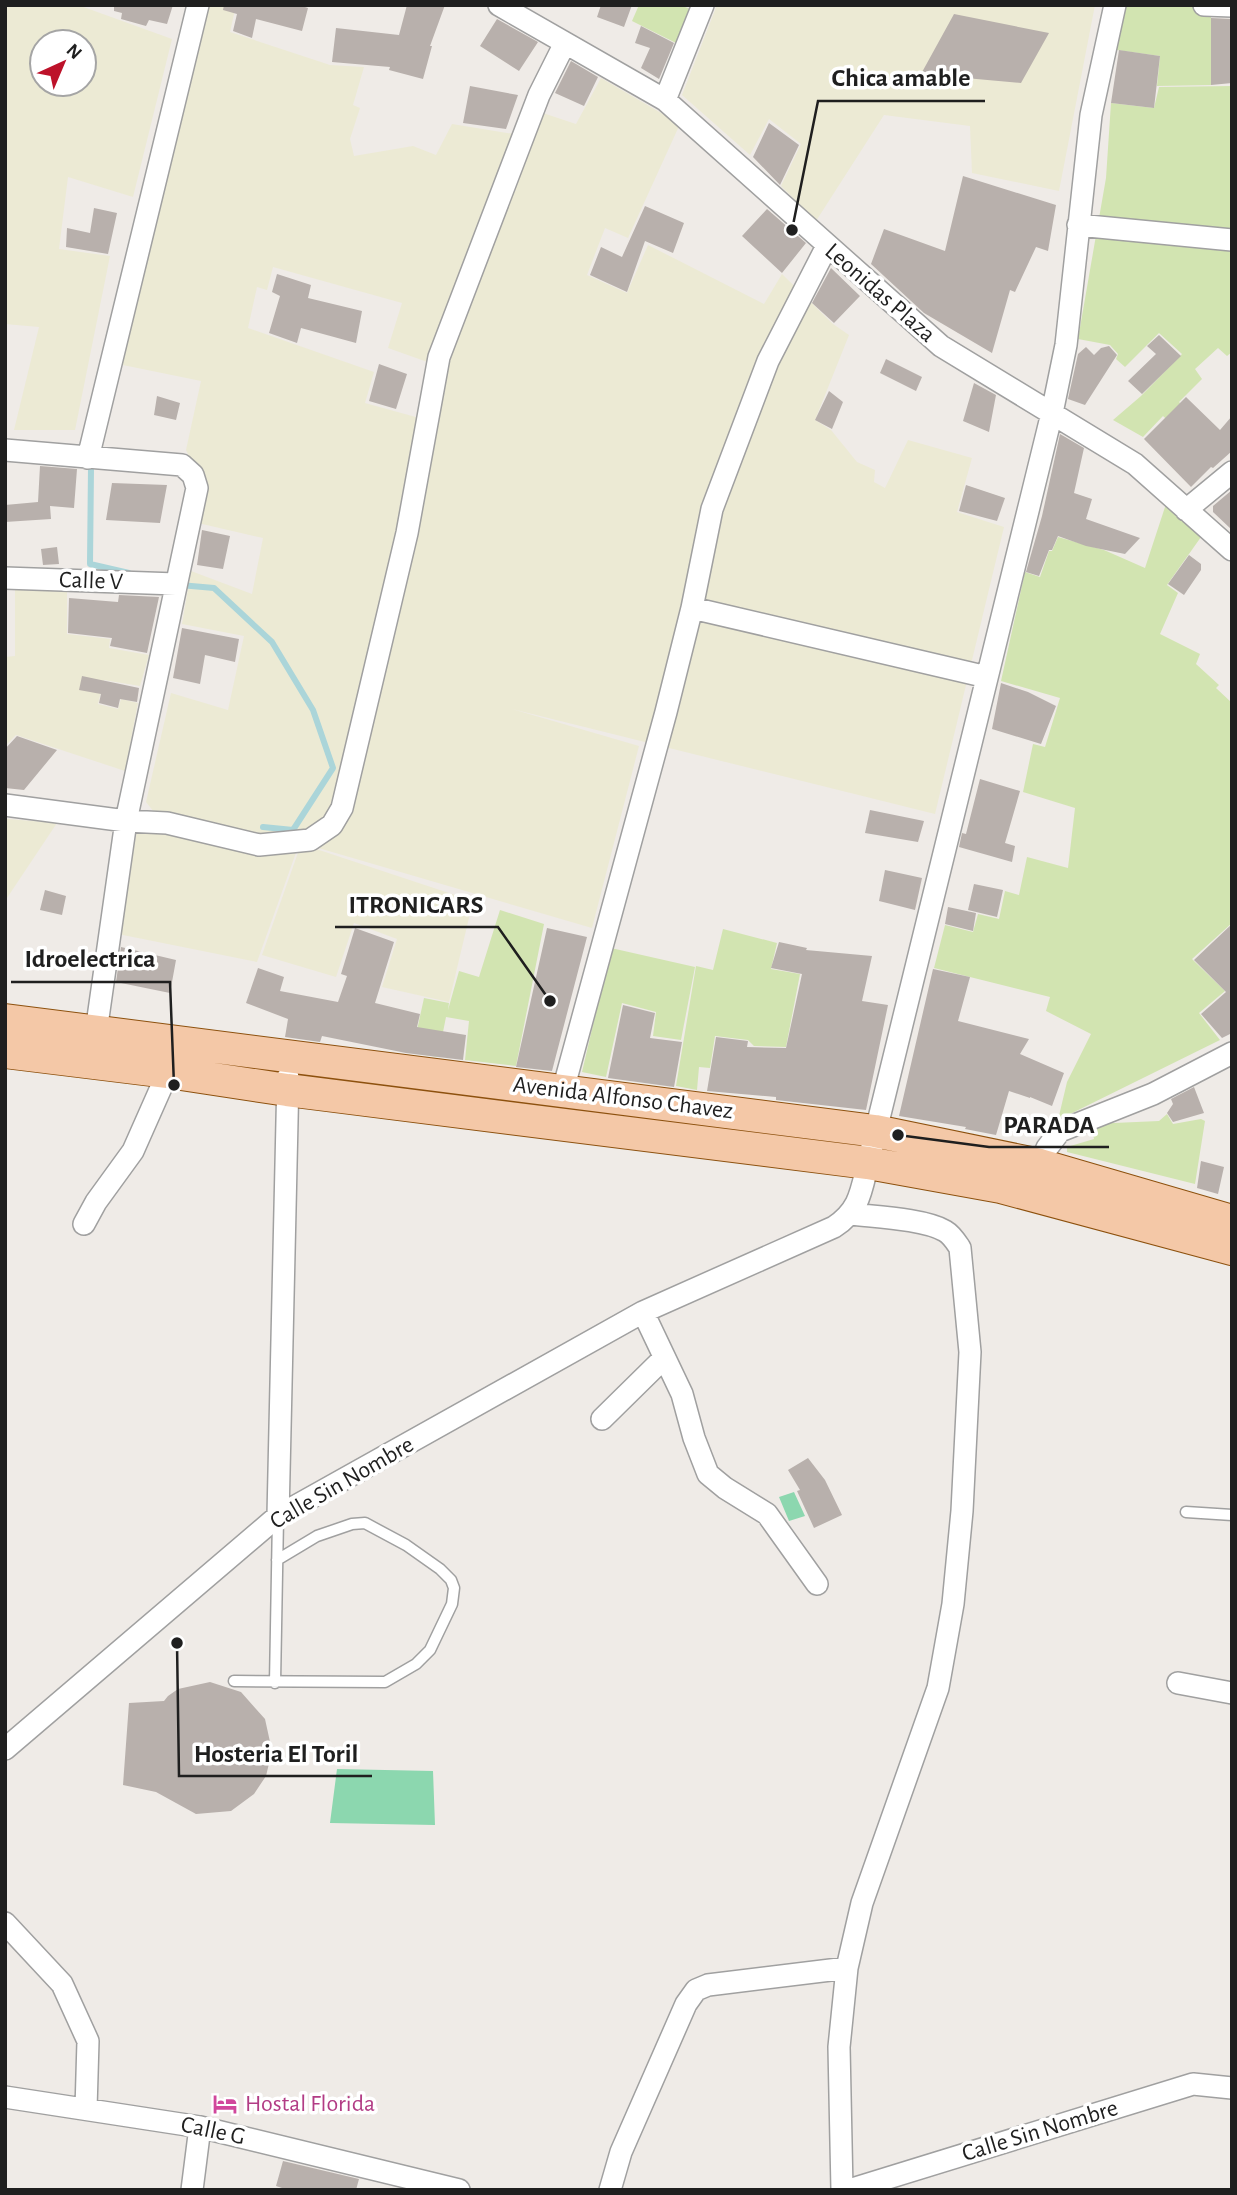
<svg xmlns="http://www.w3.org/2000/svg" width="1237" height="2195" viewBox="0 0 1237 2195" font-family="'Alegreya Sans',sans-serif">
<rect width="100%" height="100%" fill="#efebe7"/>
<!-- farmland -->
<path fill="#ecead4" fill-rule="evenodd" d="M5,5H78L172,39L133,197L68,177L59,249L110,256L75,430H14L39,327L5,324ZM84,42V84H42V42Z
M202,5H236L230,32L330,65L364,67L353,105L360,108L350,139L354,156L413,146L436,155L452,124L520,135L433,364L388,348L402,303L273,267L267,290L257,287L248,328L374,372L365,403L423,419L331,824L259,844L154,812L146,802L171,693L228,710L244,636L182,624L191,571L252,594L263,538L198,523L200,479L186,450L201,381L113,363Z
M717,5H1095L1059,191L972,173L970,126L884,115L816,221L781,186L801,144L769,119L750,155L682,95Z
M601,78L680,124L628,238L605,228L587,275L627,293L648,245L764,304L782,274L833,324L849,335L815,420L831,430L857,462L875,470L874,482L885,488L908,440L972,458L957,512L1004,527L935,814L512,709L639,746L592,928L315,847L348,818L439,357L507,187L520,192L507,186L537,111L576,124Z
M15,585H67V634L110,639L109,648L149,655L140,686L104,680L98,704L118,709L121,699L138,703L125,771L16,735L5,746V657L15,656Z
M7,819L57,823L5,901V821Z
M138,826L298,847L257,962L118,934Z
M301,844L473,901L449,1002L382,987L397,939L354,923L336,977L262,955Z"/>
<!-- grass -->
<path fill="#d2e4b1" d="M639,5H680L690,9L678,44L632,21Z
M1123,5L1211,6V85L1157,86L1160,56L1117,50Z
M1232,86V352L1227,356L1218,348L1195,369L1202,379L1179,402L1205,429L1192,444L1163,416L1143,437L1113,420L1141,396L1182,354L1159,333L1125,367L1116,359L1118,354L1110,345L1078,339L1106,178L1111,103L1154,108L1159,87Z
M1166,504L1201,537L1167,585L1178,593L1160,634L1200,654L1196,664L1219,685L1216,688L1232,703V923L1192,959L1225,991L1199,1013L1220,1040L1058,1120L1067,1082L1091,1034L1046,1011L1050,997L934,968L945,925L973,932L978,914L999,919L1005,891L1019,895L1027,857L1068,868L1075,808L1023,792L1033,744L1045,747L1060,698L1001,681L1025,572L1040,577L1049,551H1052L1058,537L1104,550L1145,568Z
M500,910L544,924L516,1066L465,1060L469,1021L446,1017L438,1057L412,1053L424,998L449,1003L448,1010L459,971L479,977Z
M723,929L777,943L771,969L800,974L786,1047L754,1046L748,1040L715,1036L710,1068L699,1067L697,1090L676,1086L696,966L713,970Z
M611,948L695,967L681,1040L653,1036L656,1012L622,1003L606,1077L582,1072Z
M1167,1114L1173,1124L1201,1119L1205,1121L1195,1184L1067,1152V1147L1094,1139L1091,1124L1159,1121Z"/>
<!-- pitch -->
<path fill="#8cd7af" d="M794,1492L805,1516L789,1521L779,1497Z
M337,1769L433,1771L435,1825L330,1823Z"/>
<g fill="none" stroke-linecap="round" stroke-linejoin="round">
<!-- stream -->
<path stroke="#abd5d9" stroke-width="6" d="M86,462L91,468L90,564L129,573
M180,585L214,588L272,642L313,710L333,768L293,830L263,827"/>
</g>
<!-- building -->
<path fill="#b8b0ac" d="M114,5H173L167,24L149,20L146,26L121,19L122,13L114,11Z
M224,5H299L308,8L302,31L256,19L252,38L233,31L237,14L223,10Z
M407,5H445L430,46H432L423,79L389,70L390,67L332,62L336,28L399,35Z
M601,5H632L624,27L597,17Z
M954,14L1049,33L1021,83L921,74Z
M1211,18L1232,19V83L1211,85Z
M497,19L538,42L519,71L480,46Z
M641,26L674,43L659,79L641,68L650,48L635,43Z
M1119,50L1160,56L1154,108L1111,103Z
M571,61L598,77L584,106L555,93Z
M470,86L518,95L506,129L463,123Z
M769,123L799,145L780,185L753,157Z
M963,176L1056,205L1048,251L1036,247L1015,292L1010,290L992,353L924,313L871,264L884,229L945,251Z
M645,206L684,223L673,253L645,241L627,292L590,275L601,247L622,257Z
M94,208L117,213L108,254L66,247L67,228L90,233Z
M767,209L806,243L782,273L742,236Z
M831,268L860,296L834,323L812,303Z
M277,274L311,285L308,298L362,311L356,343L301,328L297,343L269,333L280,296L272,292Z
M1159,335L1181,356L1142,394L1128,381L1156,354L1147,346Z
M1109,346L1117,355L1085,405L1068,399L1078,354L1086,347L1094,355L1101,348Z
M886,359L922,377L916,391L880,373Z
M379,364L407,374L396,409L369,401Z
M974,383L996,395L989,432L963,421Z
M829,391L843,402L832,429L815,420Z
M157,396L180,403L176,420L154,415Z
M1186,397L1220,430L1232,416V451L1213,468L1211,467L1191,487L1144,439Z
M1060,434L1084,448L1074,493L1092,499L1086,519L1140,538L1125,554L1086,546L1058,536L1052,550H1049L1039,576L1026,572L1042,516Z
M40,466L77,469L74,508L50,506L51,519L5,522V505L38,502Z
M112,483L167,485L160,523L106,520Z
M966,485L1005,498L997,521L959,511Z
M1232,490V530L1213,512V506Z
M202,530L230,536L223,569L197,565Z
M57,547L59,564L43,565L41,549Z
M1189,555L1201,564V570L1184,595L1168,584Z
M119,595L159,597L147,653L110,646L112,638L68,633L69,598L118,602Z
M182,628L239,639L235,662L205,655L200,684L173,678Z
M82,676L139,688L137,702L120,699L118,708L99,703L101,694L79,690Z
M1001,683L1028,692L1056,706L1041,744L992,729Z
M17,736L57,750L24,790L5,788V749Z
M980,779L1020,791L1005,843L1015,846L1012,862L959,847L962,833L966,834Z
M870,810L924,821L918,842L865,833Z
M885,870L922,878L915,910L879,901Z
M974,884L1003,890L997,917L968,910Z
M45,890L66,896L62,915L40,910Z
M948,907L976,913L973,931L945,924Z
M1232,924V1033L1222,1038L1201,1014L1226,992L1194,960Z
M355,928L394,942L375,1003L420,1014L417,1027L466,1035L463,1060L406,1053L322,1036L320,1042L285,1037L288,1019L246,1003L258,968L284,977L280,991L338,1002L347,976L341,974Z
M547,928L587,937L552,1071L516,1067Z
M779,942L807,948L806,950L872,956L862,1001L888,1005L866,1110L776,1100V1097L707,1091L716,1037L748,1041L747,1047L786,1048L802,974L771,968Z
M121,947L176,960L170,993L116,982Z
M933,969L970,977L958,1021L1029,1039L1020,1054L1064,1073L1052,1106L1030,1097V1098L1009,1091L996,1135L965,1129L966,1127L899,1116Z
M623,1005L655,1013L650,1038L682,1042L674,1087L608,1078Z
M1194,1087L1204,1113L1173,1122L1167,1113L1173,1104L1171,1099Z
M1201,1161L1224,1167L1218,1194L1197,1188Z
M808,1458L825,1480L842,1515L814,1528L797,1491L800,1490L788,1470Z
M210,1682L241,1692L265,1719L272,1751L266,1776L254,1794L231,1811L196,1814L156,1792L123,1785L129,1703L164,1701L168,1696L178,1689Z
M283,2161L359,2179L356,2190H288L276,2186Z"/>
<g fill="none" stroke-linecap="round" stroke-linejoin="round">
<!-- lane casing -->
<g stroke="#a0a0a0" stroke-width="13">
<path id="lane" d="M1186,1512L1232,1515
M234,1681L385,1682L416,1664L430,1650L452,1604L454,1588L451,1580L440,1569L406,1545L365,1523L352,1524L317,1536L277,1560
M275,1683L278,1518"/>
</g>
<!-- street casing -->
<g stroke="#a0a0a0" stroke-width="24">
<path id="street" d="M499,5L665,100L941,346L1135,464L1232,550
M1204,5L1232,6
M665,100L703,5
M1078,225L1232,240
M5,450L182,465L193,475L197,488L126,821L96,1032
M88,458L198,5
M1186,510L1232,472
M5,578L176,584
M692,608L987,677
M5,805L126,821L167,823L259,845L310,840L332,825L342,808L407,533L439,357L539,95L565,43
M563,1090L666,712L692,608L712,509L768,361L827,246
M1040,1165L1047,1148L1060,1131L1153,1094L1232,1053
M84,1224L96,1202L133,1151L168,1072
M643,1312L682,1394L694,1438L708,1474L725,1488L767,1514L817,1584
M602,1419L664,1358
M278,1516L288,1077
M1178,1683L1232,1693
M5,1749L278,1516L643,1312L834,1227C860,1210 861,1191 868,1163L1052,413L1066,345L1091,115L1115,5
M5,1923L62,1984L88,2041L86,2109
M5,2097L200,2127L459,2190
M192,2190L200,2127
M610,2190L621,2152L686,2004L696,1990L708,1985L847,1968
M842,2190L839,2047L847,1968L862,1903L938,1688L953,1604L962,1511L970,1352L960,1248C956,1242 952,1235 945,1231C924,1219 876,1217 851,1214
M849,2190L1193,2084L1232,2088"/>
</g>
<!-- primary casing -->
<g stroke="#8d510e" stroke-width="34">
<path id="primary" d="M5,1020L875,1131L1040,1165L1232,1221
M5,1052L168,1072L287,1090L868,1163L1001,1187L1232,1249"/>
</g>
<!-- lane -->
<use href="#lane" stroke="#fff" stroke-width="10"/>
<!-- street -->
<use href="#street" stroke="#fff" stroke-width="21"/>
<!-- primary -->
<use href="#primary" stroke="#f4c8a7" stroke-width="32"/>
</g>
<!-- icons -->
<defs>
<g id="hotel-bare" transform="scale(1.89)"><path d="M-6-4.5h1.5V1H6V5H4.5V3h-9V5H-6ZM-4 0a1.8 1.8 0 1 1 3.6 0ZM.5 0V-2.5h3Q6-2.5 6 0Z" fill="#d1479c" stroke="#fff" stroke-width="2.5" paint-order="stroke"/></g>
</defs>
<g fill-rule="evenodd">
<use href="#hotel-bare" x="225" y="2104"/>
</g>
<g text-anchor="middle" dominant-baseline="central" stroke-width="7" stroke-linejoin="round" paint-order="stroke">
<!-- street labels -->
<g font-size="24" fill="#1f1f1f" stroke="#fff">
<text transform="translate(880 293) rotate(41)">Leonidas Plaza</text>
<text transform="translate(91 581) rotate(2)">Calle V</text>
<text transform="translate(623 1098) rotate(7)">Avenida Alfonso Chavez</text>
<text transform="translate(342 1483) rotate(-30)">Calle Sin Nombre</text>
<text transform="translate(213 2131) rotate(12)">Calle G</text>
<text transform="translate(1040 2131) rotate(-17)">Calle Sin Nombre</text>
</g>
<!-- hotel labels -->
<g font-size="24" fill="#b23c85" stroke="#fff" text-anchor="start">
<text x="245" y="2104">Hostal Florida</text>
</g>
</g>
<!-- callouts -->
<path fill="none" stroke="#1f1f1f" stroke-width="2.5" d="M792 230L818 101H985M550 1001L498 927H335M174 1085L170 982H11M898 1135L989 1147H1109M177 1643L179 1776H372"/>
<g fill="#1f1f1f" stroke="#fff" stroke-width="2.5">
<circle cx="792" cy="230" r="7"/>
<circle cx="550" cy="1001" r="7"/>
<circle cx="174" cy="1085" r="7"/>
<circle cx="898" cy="1135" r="7"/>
<circle cx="177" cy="1643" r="7"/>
</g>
<g font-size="26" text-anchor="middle" font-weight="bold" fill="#1f1f1f" stroke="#fff" stroke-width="7" stroke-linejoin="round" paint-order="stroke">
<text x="901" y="86">Chica amable</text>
<text x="416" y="913">ITRONICARS</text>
<text x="90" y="967">Idroelectrica</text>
<text x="1049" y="1133">PARADA</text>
<text x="276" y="1762">Hosteria El Toril</text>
</g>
<!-- border -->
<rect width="1237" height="2195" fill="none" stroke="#1f1f1f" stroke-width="14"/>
<!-- north arrow -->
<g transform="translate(63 63) rotate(44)"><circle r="33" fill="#ffffff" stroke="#a5a5a5" stroke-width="2"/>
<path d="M0-5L12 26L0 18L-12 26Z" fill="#bd122a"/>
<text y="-10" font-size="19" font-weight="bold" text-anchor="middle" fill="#1f1f1f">N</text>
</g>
</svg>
